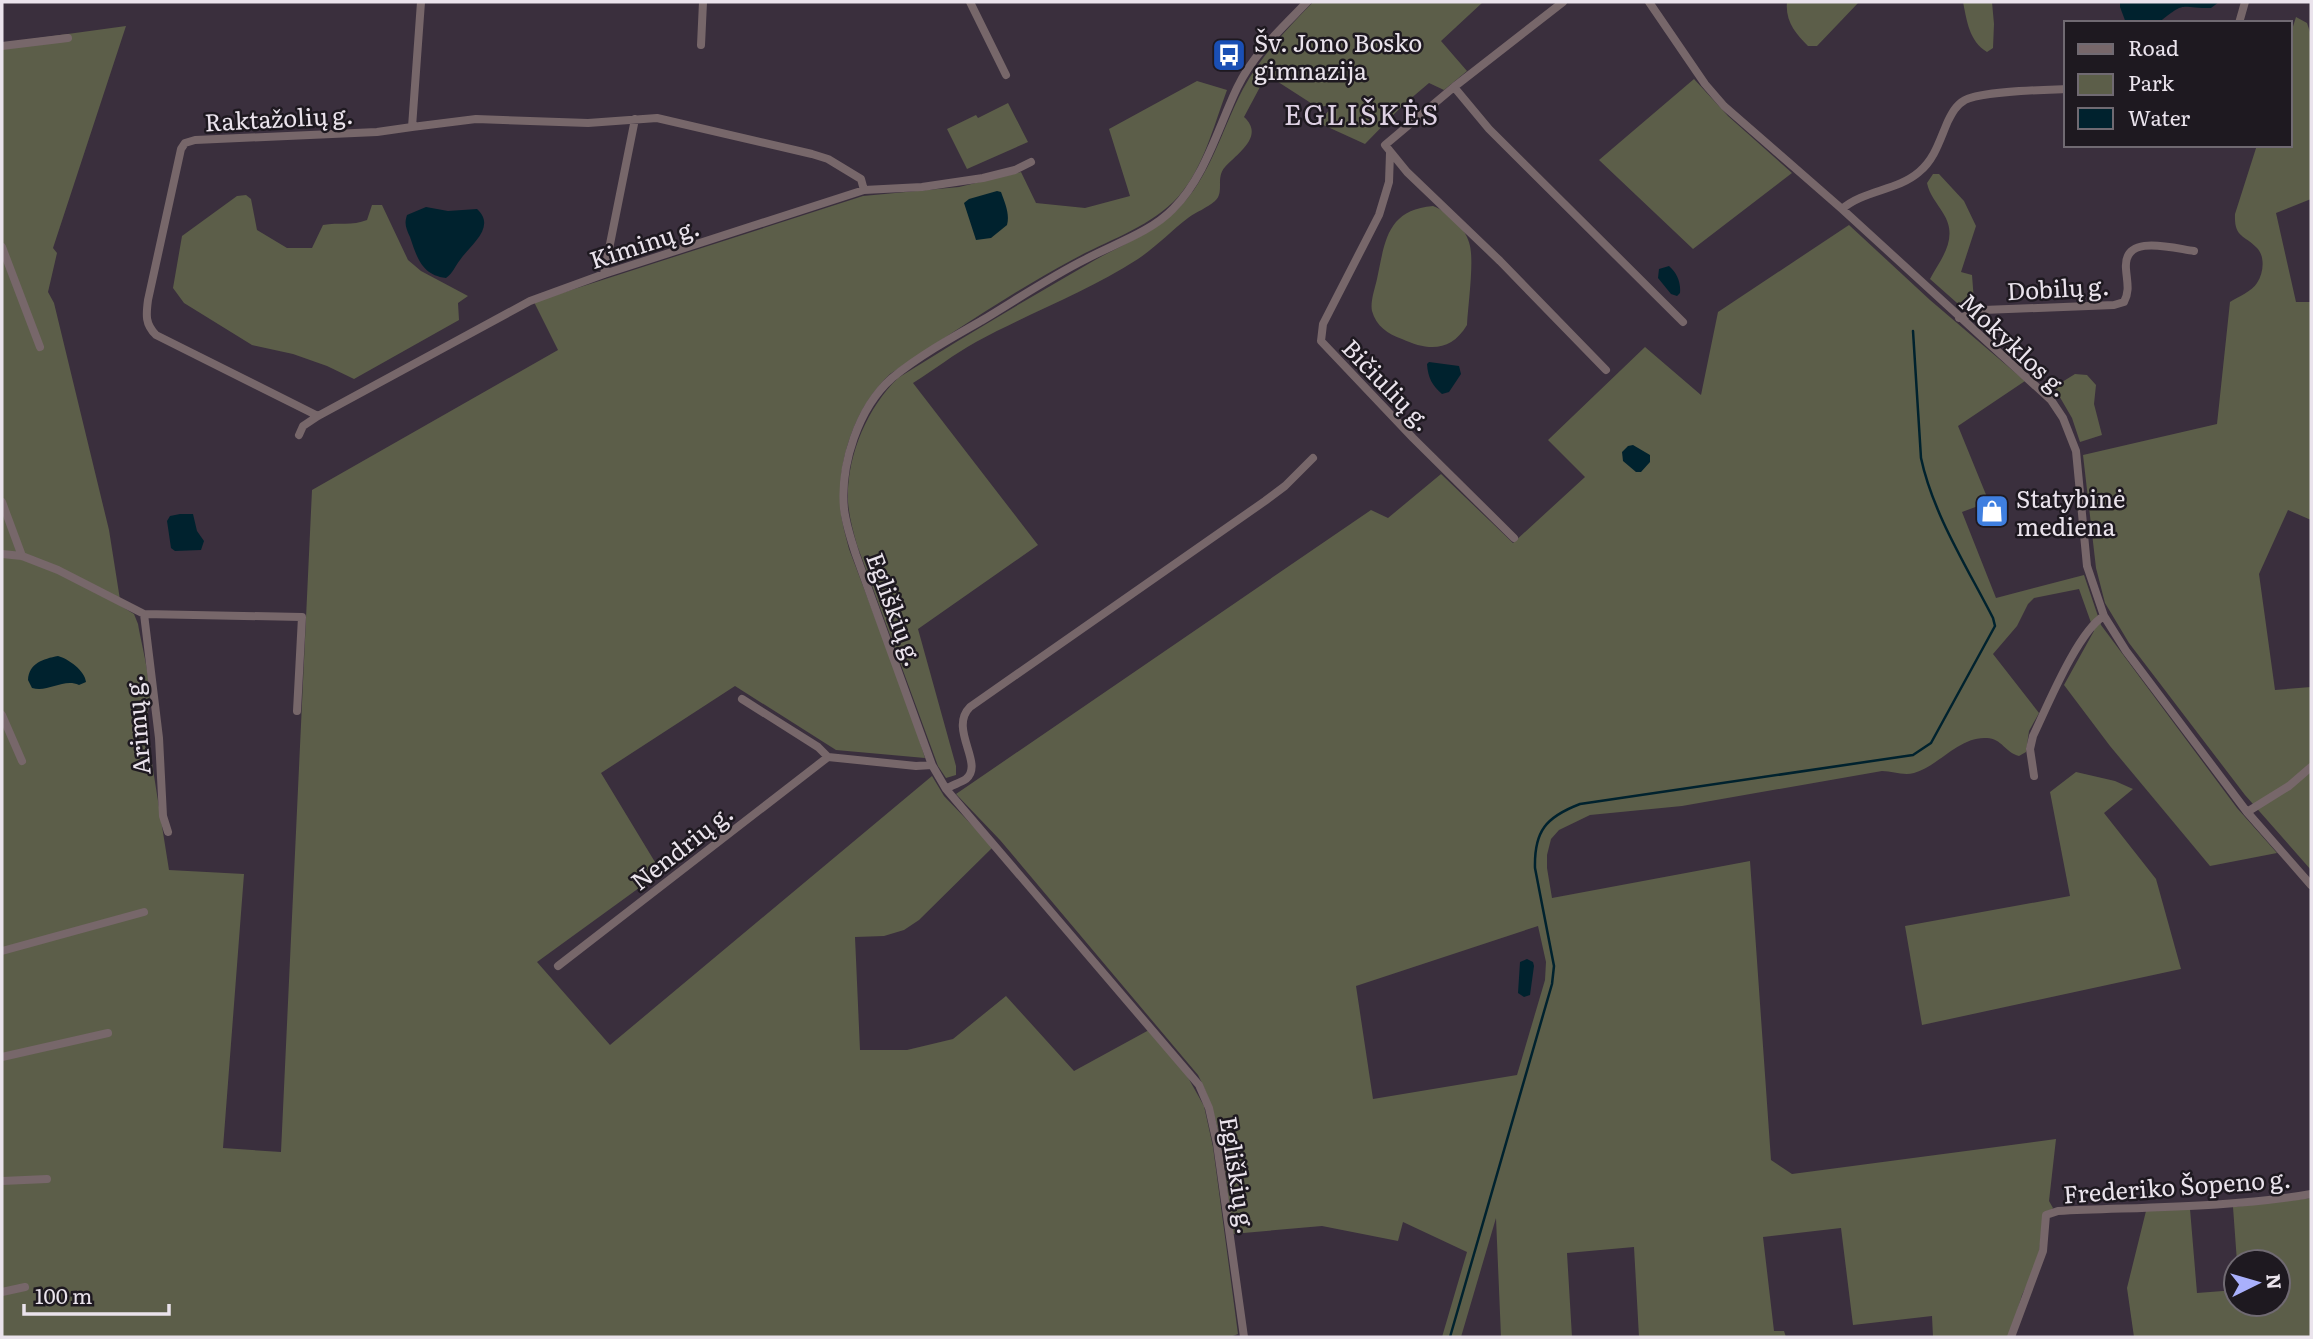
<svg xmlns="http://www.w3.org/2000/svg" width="2313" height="1339" viewBox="0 0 2313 1339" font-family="Literata,serif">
<rect width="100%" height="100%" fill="#3a2f3d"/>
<!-- green -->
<path fill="#5c5e49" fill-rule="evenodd" d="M1313,2H1483L1441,41L1467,71L1444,90L1429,83L1402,106L1365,144L1319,123L1333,105L1317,107L1272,78L1268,72L1244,117C1265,136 1238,153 1225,167C1215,178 1225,192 1215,201C1207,208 1196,212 1188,218C1171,231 1156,247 1138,259C1087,292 1029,313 976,342C954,354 934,370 913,383L1038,545L918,629L956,766V775L946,778L938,766L857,545C853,531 849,516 848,502C846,457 867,408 898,378C963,337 1029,298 1095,260C1123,244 1154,233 1177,210C1210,178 1222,129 1243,89C1261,56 1287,29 1313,2Z
M1787,2H1859L1817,46H1808C1796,34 1785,21 1787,2Z
M1963,2H1992L1994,24L1993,48L1987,52C1969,41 1967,21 1963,2Z
M2296,17L2307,23L2311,35V199L2276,213L2296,302H2311V520L2288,510L2259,574L2275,690L2311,687V870L2245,795L2129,643L2105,603L2096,568L2083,455L2217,424L2230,302C2238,297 2252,291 2257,283C2264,273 2265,256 2257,248C2244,234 2234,238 2235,214L2257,145H2290V36Z
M126,26L53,248L57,253L48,292L54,303L109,530L121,606L134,614L138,624C142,649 157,697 145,719L169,870L244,874L223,1148L281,1152L312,490L558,350L534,302L863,196L959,187L1021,172L1036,203L1085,208L1130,196L1109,129L1197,81L1227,90C1214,125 1203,169 1178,197C1151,227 1106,241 1072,260C1009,294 949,335 890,374C856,406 839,455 840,501C840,517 845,533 849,549L910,710L925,758L836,750L735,686L601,773L661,872L537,962L610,1045L932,776L944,796L993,847L919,920L904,930L884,936L855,937L860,1050H907L953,1039L1006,996L1074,1071L1149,1030L1186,1074L1204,1106L1213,1147L1238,1334L1230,1337H2V43Z
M1694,79L1728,116L1792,173L1693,249L1599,160Z
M1008,103L1028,142L967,169L947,129L976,115L978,118Z
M1933,174H1939L1964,201L1976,226L1961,272L1972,275L1974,301L1965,310L1930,279C1942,257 1959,238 1943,213C1937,203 1929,194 1927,183Z
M246,195L251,199L257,230L287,248H312L323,225C339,222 352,226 367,220L372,205H382L408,260L421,271L468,296L458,303L459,320L354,379L327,366L293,354L252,345L184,303L173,288L182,236L237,196Z
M1433,206C1449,212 1467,229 1470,246C1474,264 1468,305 1467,325C1451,352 1428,351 1402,339C1388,334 1376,326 1372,311C1370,302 1375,288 1377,279C1385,241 1387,210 1433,206Z
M1849,225L1930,300L2025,381L1958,426L1989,502L1962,512L1996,598L2084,575L2101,625L2237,808L2277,853L2210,866L2110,746L2064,685L2094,631L2079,589L2034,598L2028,604L2017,626L1993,654L2039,713L2029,731L2026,752L2019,756C2006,753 2001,738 1987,738C1959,736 1939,766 1914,773C1903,776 1893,771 1882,771L1682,806L1590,815L1559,830L1551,839L1547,855V868L1552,898L1750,861L1771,1160L1792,1174L2056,1139L2049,1201L2053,1208L2043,1219L2038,1261L2022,1295L2009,1337H1933L1932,1316L1853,1325L1841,1228L1763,1237L1774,1331H1784L1786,1337H1639L1634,1247L1567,1253L1572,1337H1501L1496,1218L1461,1337H1442L1467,1252L1403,1222L1398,1241L1322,1226L1232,1234C1226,1180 1224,1124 1198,1075L1000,840L956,794L1371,510L1388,518L1441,474L1513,543L1585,477L1548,440L1645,347L1701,395L1718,312ZM1538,926L1546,962L1545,980L1517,1075L1373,1099L1356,986Z
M2075,374L2087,375L2096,385L2094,404L2102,435L2080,442L2072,418L2054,387Z
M2076,772L2115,781L2133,789L2104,813L2156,879L2181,969L1922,1025L1905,926L2070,896L2050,792Z
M2311,1198V1337H2134L2127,1288L2146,1211L2190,1209L2197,1293L2236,1290V1304H2278V1262H2237L2233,1207Z"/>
<!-- water -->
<path fill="#00222e" d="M2120,2H2219L2211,8C2178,8 2187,0 2158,23H2126L2120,7Z
M997,191L1001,192C1005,203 1010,214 1007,225L991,238L976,240L964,203L969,199Z
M426,207L448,211L477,209C497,227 470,245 460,260C455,266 453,273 446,278C422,275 417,258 410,237C406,228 404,224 407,215Z
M1669,266C1677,273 1681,282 1680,293L1677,296L1671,294L1658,278L1659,269Z
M1429,362L1459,366L1461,374L1449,392L1442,394C1432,385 1428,378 1427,364Z
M1633,445L1650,455V462L1641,472H1636L1623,461L1622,452L1628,446Z
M180,514H193L197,531L204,541L201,550L175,551L171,548L167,521L170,516Z
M58,656C69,659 85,671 86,682L79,685C63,678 48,693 32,688L28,680C29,663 43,659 58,656Z
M1527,959L1533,962L1534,966L1530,995L1524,997L1518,993L1520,962Z"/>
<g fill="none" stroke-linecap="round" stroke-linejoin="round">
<!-- stream -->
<path stroke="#00222e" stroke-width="2.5" d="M1450,1337L1552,984L1554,966L1535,868C1534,831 1546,817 1580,804L1913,755L1931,743L1995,626L1993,618C1967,567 1933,514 1921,458L1913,331"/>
<!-- street -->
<path stroke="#77676a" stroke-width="8" d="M970,2L1006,75
M1563,2L1454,87L1385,145L1407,172L1500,261L1606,370
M1649,2L1705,84L1724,106L1842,209L2051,400L2063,418L2076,451L2087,566L2104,616L2126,651L2247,812L2311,885
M2239,23L2245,2
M701,45L703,2
M2,46L68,38
M1454,87L1489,129L1683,322
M412,127L476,119L588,123L657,118L812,154L828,159L861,179L864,190
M1390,153L1389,182L1379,215L1323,324L1321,341L1413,438L1514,538
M1842,209C1864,190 1897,191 1919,172C1935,159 1940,139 1948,121C1952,113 1956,105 1965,100C1984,91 2043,90 2066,89
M2,247L40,347
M604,274L635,119
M1959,318L1983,310L2114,305L2124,302C2130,291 2127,282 2126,269C2123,233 2172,248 2194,251
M318,416L156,335C145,324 146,315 148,300L181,149L185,143L195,140L377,132L412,127L421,2
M299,435L303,426L318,416L530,301L604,274L864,190L922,187L983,178L1015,170L1031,162
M2,502L22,556
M2,554L22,556L58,570L144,614L302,617L297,711
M144,614L159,738L163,816L168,832
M742,699L818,747L828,757L916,766L932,765
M2,715L22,761
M2034,776L2030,749L2033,736C2047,707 2078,631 2104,616
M946,789C952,785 960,783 966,779C985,764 948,729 970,707L1265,501L1285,486L1313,458
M2247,812L2289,786L2311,767
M2,951L144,912
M558,966L828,757
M2,1057L108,1033
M2,1181L47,1179
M2,1292L25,1287
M1244,1337L1217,1144L1209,1108L1199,1085L946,789L932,765L856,555C851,540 846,524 844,509C840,465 858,408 892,378C919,356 951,338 981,321C1016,300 1050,277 1086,259C1114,244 1151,232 1173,209C1205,177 1218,128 1237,88C1253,54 1282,28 1307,2
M2011,1337L2043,1251L2046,1215L2058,1211C2142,1207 2228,1208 2311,1194"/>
</g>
<!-- icons -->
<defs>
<g id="bus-square" transform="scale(1.75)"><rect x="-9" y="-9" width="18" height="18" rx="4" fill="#1a4fb4" stroke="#1e1920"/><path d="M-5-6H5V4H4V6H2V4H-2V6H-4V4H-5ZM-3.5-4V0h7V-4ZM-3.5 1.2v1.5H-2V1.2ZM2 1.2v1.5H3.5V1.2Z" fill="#fff"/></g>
<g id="shop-square" transform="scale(1.75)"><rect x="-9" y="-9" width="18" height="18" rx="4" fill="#3f7fe0" stroke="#1e1920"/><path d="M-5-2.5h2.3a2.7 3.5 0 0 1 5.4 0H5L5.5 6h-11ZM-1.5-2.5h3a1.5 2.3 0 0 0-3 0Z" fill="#fff"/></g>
</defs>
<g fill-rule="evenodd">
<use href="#bus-square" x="1229" y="55"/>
<use href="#shop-square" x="1992" y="511"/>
</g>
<g text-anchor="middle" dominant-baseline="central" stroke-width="5" stroke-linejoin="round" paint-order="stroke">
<!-- poi labels -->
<g font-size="24" fill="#eae3ec" stroke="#1e1920" text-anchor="start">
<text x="1254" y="41">Šv. Jono Bosko<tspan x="1254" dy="28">gimnazija</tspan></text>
<text x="2016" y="497">Statybinė<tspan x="2016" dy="28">mediena</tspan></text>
</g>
<!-- street labels -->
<g font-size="24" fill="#eae3ec" stroke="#1e1920">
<text transform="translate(279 117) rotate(-3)">Raktažolių g.</text>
<text transform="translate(644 242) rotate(-18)">Kiminų g.</text>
<text transform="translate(2058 287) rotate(-3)">Dobilų g.</text>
<text transform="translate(2015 344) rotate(43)">Mokyklos g.</text>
<text transform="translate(1388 384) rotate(46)">Bičiulių g.</text>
<text transform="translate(896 609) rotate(70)">Egliškių g.</text>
<text transform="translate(136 725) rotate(-95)">Arimų g.</text>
<text transform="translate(681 846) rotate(-38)">Nendrių g.</text>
<text transform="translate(1239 1175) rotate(81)">Egliškių g.</text>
<text transform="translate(2177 1185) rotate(-4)">Frederiko Šopeno g.</text>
</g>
<!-- quarter labels -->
<g font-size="28" letter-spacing="2" fill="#ded1e3" stroke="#1e1920">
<text x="1362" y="113">EGLIŠKĖS</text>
</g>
</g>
<!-- border -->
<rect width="2313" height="1339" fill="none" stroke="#eae3ec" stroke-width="7"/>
<!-- legend -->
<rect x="2064" y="21" width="228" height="126" fill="#1e1920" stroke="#706a72" stroke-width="2"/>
<rect x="2078" y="44" width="35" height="10" fill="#77676a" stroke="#706a72" stroke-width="2"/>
<text x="2128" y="56" font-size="21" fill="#eae3ec">Road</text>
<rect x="2078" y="74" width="35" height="21" fill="#5c5e49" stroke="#706a72" stroke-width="2"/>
<text x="2128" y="91" font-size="21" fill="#eae3ec">Park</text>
<rect x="2078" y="108" width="35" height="21" fill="#00222e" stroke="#706a72" stroke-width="2"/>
<text x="2128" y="126" font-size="21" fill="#eae3ec">Water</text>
<!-- north arrow -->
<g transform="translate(2257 1283) rotate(85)"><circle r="33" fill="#1e1920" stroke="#706a72" stroke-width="2"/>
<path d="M0-5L12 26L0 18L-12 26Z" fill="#a9b0fc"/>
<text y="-10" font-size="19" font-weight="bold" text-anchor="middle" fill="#eae3ec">N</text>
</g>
<!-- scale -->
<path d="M24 1304v10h145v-10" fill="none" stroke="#eae3ec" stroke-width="3.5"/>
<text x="35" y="1304" font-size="21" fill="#eae3ec" stroke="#1e1920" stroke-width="5" paint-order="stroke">100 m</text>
</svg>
